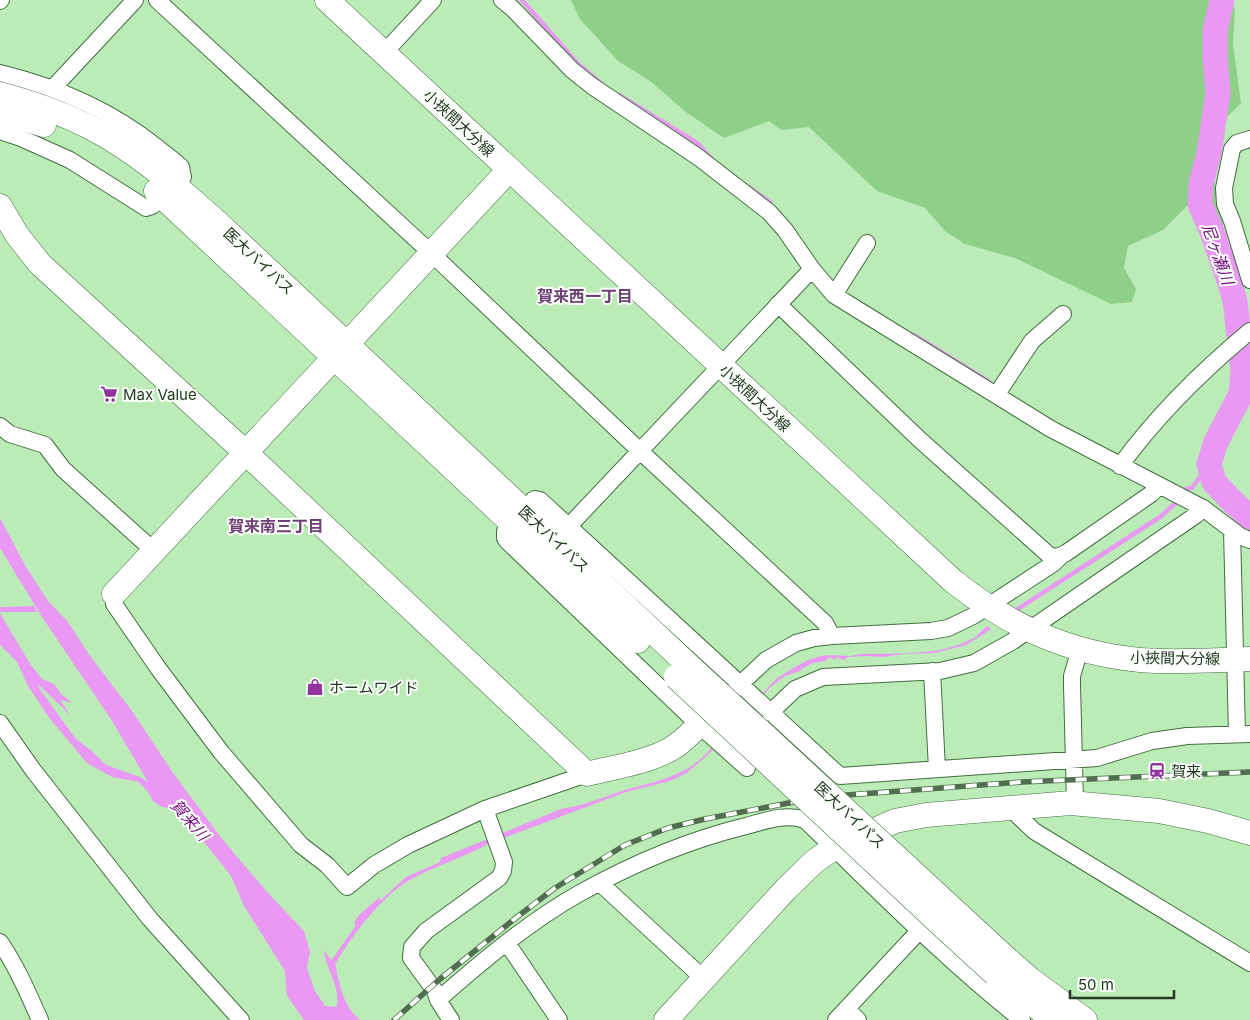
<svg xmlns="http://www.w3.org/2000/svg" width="1250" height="1020" viewBox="0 0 1250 1020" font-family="Inter,'Noto Sans JP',sans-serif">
<rect width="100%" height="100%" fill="#bbecb7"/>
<!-- green -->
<path fill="#8ecf89" d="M571,0H1225L1235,8L1233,45L1241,103L1203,141L1224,217L1222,232L1210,226L1187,206L1163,230L1128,246L1124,268L1136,289L1132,302L1111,304L1015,258L965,244L946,232L925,208L877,191L809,127L781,130L769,121L724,138L686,112L650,81L618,61L580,19Z"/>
<!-- water -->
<path fill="#e998f3" d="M0,518L26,567L48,601L68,622L90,656L132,711L173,773L222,839L268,893L304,931L310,952L307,968L315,991L325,1006L337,1007C340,983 326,972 324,950L331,960L333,958L356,925L354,922L360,914L381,896L379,900H381L406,877L440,862L441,858L561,809C566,807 571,808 576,806C593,802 609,795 625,790C653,782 682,777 703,757L776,679C789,671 804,660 818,657C829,654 838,656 848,656C853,656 858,654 863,654C896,653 942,656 971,639H973L987,626L991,629L979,637L966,645L935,653L904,654L883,657L865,656L848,657L844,660L836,657L835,660L830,657L825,661L813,663L801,669L800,671L785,676L773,685C744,713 720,749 688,771L689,772L670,781L626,792L488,844C463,858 434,866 408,881C380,898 352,936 335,964C340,985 343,1006 360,1020H304L287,996L285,971L244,906L231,876L181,813L160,806L153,801L148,792L139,782L112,777L87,763L50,719L28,686L17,662L0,645V613L30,664L42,679L54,684L61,694L73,703L60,700L71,716L38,684L39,688L75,738L93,752L106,765L140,777L148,782L112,721L42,617L0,548Z
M34,606L37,612H0V607Z"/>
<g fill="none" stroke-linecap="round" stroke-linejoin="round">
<!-- stream -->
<path stroke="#e998f3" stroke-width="4.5" d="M522,0L578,64L602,84
M619,95L697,143L711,158
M749,187L771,203
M914,335L988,381
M1181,490L1192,488L1209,464
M1013,612L1160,517L1180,499"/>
<!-- river -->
<path stroke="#e998f3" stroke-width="25" d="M1222,0L1215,31V56L1218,93L1209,153L1201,184L1200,204L1212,232L1230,283L1235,301L1243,370L1241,394L1216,442L1209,464L1214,482L1229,498L1250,518"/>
<!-- street casing -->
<g stroke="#416e3f" stroke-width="18">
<path id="street" d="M157,0L431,253L640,451L825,623L832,636
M502,0L512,8L572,70L592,86L698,157L769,212L785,230L812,269L834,295L1051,429L1203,508L1240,536L1250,540
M0,1L1,0
M384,53L433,0
M0,73C57,87 112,111 158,148C165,154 174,160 181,167L183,177L177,188
M52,89L135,0
M0,131L21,138L70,160L146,208L152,206L162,195
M1250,139L1237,143L1232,149L1224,188L1225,204L1232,221L1250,280
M834,295L867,243
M778,304L919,439L1050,556L1058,557L1066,553L1151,494L1159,486
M997,394L1032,341L1063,314
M0,426L10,434L45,445L63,469L154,551
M1120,466C1157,415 1202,371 1250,331
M569,526L812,269
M1232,530L1237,734
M114,594V604L158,668L221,752L301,845L327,865L347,887L374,865L408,845L485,809L587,774
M932,671L937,769
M732,692L766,660L796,643L814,638L832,636L931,631L948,628L973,616L1054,563L1062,555
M770,713L795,689L823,677L940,671L974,663L1013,641L1196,515L1203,508
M0,723L33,770L150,919L241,1020
M747,768L699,725L507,541L505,538V531L533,500L535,499L540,500L840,776L1097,758L1152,741L1187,736L1250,734
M1075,803L1072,685V676L1080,649
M1010,808L1034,831L1250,963
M600,883L704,979
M0,942C17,967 28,993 40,1020
M507,943L559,1020
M438,1000C481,962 530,921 580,893C632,864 689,840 746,826C765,821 785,813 805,820C876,888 945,959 1022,1020
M847,1009L858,1020
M451,1020L438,1000L435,991L411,958L412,947L426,931L499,878L503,871L504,862L485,809
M836,1020L920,930"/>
</g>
<!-- secondary casing -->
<g stroke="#416e3f" stroke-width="25">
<path id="secondary" d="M327,0L953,581C1010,626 1067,653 1140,660C1176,663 1213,660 1250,659
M0,94C38,104 77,118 111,139C149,162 183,192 217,222L683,660
M0,111L44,125
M156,191L638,641
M0,206L17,235L40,264L245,452L587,774C614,767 645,763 669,750C681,744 690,734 699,725
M114,594L509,170
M1008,960L1031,980L1085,1020
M995,974L1053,1020
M666,1020L786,889L815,861L834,848L895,821L926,815L1071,803L1159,811L1208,821L1250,833"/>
</g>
<!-- street -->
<use href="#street" stroke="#fff" stroke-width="16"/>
<!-- secondary -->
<use href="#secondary" stroke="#fff" stroke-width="24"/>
<!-- rail casing -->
<g stroke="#526e50" stroke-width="5.5">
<path id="rail" d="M394,1020L440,979L517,917L555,888L625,845L668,828L705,819L820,797L1022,782L1250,772"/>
</g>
<!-- rail -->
<use href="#rail" stroke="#fafff9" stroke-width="4" stroke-dasharray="11" stroke-linecap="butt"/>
<!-- secondary-bridge casing -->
<g stroke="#416e3f" stroke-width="25" stroke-linecap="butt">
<path id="secondary-bridge" d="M683,660L1008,960
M676,677L948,931L995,974"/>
</g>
<!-- secondary-bridge -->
<use href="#secondary-bridge" stroke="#fff" stroke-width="24"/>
</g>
<!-- icons -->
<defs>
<g id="supermarket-bare" transform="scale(1.35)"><path d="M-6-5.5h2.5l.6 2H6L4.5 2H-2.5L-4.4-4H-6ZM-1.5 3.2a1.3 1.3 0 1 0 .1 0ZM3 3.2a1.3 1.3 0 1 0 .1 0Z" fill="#92349e" stroke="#fafff9" stroke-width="2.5" paint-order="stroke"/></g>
<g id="shop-bare" transform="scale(1.35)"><path d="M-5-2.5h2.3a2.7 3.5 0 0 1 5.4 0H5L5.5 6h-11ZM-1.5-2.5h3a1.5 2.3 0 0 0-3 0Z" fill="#92349e" stroke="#fafff9" stroke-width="2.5" paint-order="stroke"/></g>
<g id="station-bare" transform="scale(1.35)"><path d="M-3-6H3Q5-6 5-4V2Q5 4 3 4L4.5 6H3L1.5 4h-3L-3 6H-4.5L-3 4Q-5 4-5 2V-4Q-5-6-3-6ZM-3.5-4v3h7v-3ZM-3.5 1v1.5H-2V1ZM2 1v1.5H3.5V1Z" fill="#92349e" stroke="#fafff9" stroke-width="2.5" paint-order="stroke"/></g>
</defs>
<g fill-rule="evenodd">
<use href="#supermarket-bare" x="109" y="394"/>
<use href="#shop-bare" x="315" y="687"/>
<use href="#station-bare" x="1157" y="771"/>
</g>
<g text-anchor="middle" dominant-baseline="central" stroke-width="4" stroke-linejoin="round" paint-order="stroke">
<!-- street labels -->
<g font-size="15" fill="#243823" stroke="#fafff9">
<text transform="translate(459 123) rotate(43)">小挾間大分線</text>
<text transform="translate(259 261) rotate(43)">医大バイパス</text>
<text transform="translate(755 398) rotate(43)">小挾間大分線</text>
<text transform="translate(554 539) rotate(43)">医大バイパス</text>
<text transform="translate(1175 658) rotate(1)">小挾間大分線</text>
<text transform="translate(850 815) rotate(43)">医大バイパス</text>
</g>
<!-- poi labels -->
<g font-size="15" fill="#243823" stroke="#fafff9" text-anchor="start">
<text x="123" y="394">Max Value</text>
<text x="329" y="687">ホームワイド</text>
<text x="1171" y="771">賀来</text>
</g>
<!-- water labels -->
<g font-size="16" font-style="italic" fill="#740c80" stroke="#fafff9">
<text transform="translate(1218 254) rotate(70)">尼ヶ瀬川</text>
<text transform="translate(190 820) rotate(49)">賀来川</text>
</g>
<!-- neighbourhood labels -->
<g font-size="16" font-weight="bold" fill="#6f4075" stroke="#fafff9">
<text x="585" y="296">賀来西一丁目</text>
<text x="276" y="526">賀来南三丁目</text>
</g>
</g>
<!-- scale -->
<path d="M1070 990v8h104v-8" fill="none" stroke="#243823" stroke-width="2.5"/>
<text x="1078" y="990" font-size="15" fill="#243823" stroke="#fafff9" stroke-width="4" paint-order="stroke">50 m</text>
</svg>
